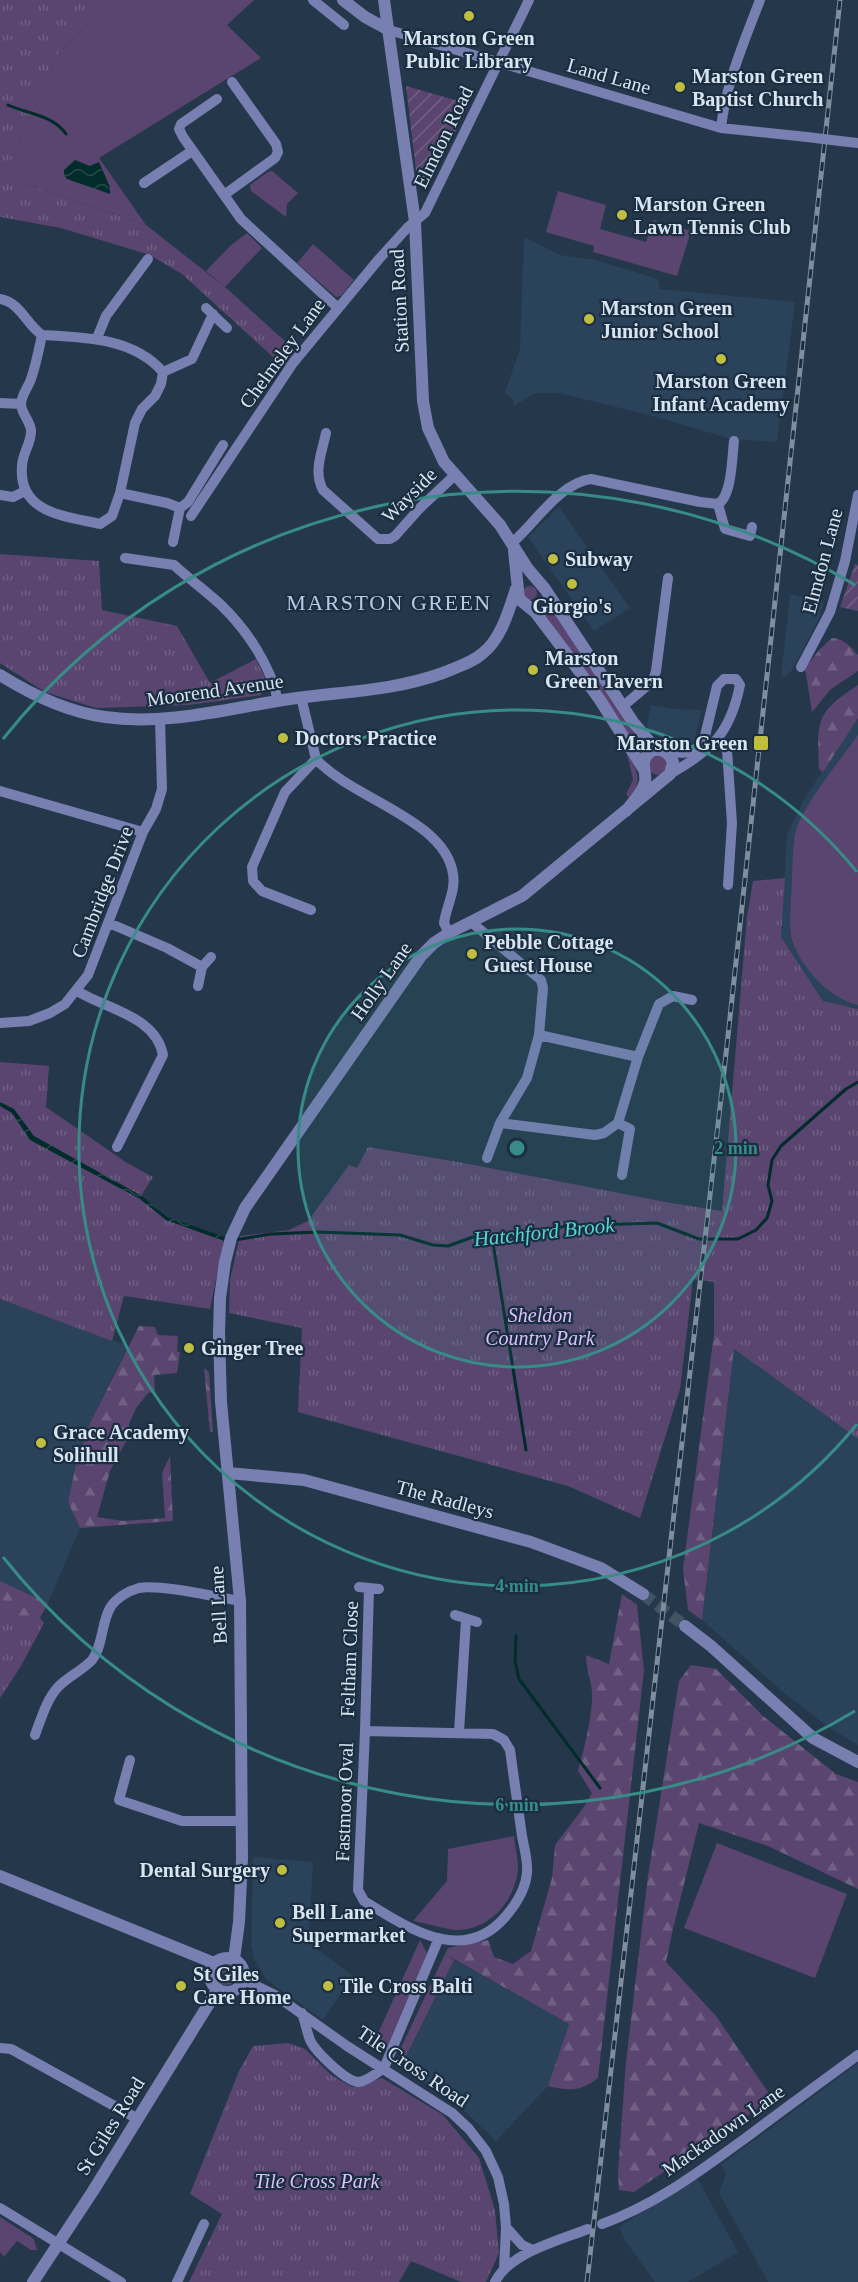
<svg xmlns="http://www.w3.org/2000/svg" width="858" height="2282" viewBox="0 0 858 2282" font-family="'Times New Roman',serif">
<defs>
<pattern id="forest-firs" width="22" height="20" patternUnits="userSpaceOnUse" patternTransform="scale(1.5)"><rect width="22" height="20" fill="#59456f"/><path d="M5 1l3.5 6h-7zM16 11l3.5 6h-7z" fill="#706084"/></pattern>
<pattern id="park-tufts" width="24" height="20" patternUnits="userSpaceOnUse" patternTransform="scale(1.5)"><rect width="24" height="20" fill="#59456f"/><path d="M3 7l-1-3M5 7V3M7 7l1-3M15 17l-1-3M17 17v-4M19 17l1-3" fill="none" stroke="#706084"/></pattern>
<pattern id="garden-furrows" width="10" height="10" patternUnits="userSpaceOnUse" patternTransform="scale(1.5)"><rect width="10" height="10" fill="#59456f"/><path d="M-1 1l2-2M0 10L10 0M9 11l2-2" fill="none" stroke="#706084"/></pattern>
<pattern id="water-waves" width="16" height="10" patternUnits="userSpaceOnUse" patternTransform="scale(1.5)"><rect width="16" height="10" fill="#012c2b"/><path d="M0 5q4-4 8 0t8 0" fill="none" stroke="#254a4a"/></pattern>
</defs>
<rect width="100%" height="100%" fill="#25384b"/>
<!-- built -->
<path fill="#2a425a" d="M524,237L560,255L596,260L658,279L660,289L795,302L777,442L731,439L649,415L559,393H535L514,406L513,399L505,392L520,349Z
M559,507L630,608L594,631L528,537Z
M790,594L824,602L819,619L792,670L785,677L781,676Z
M651,705L672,709L702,710L693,744L675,743L654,735L647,726Z
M858,718V1009L823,1001L781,937L787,834L806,796Z
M0,1299L128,1346L90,1423L76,1464L68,1502L80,1528L48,1603L0,1581Z
M734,1349L858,1439V1745L828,1727L782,1691L702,1620Z
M253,1857L313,1862L309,1934L311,1941L317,1949L353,1976L323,2020L267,1980L254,1959L251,1945Z
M454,1960L569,2024L548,2086L496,2141L452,2099L400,2068Z
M858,2063V2282H768L719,2193L726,2173L721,2165Z
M697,2178L738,2252L688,2282H655L624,2239L619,2227Z"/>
<!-- grass -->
<path fill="#59456f" d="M110,0H254L227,25L261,58L99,158L146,225L27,184L8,167L57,55Z
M272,171L298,193L287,204L286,217L251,191L250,185L268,172Z
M558,191L606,205L600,229L646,242L653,220L691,231L677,276L593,252L594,246L546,232Z
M247,233L262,248L225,287L206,271L230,246Z
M313,244L354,280L341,296L336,297L297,263Z
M523 593a7 7 0 1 1 14 0a7 7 0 1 1-14 0Z
M547,603L620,709L635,736L644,744L637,749L538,612Z
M858,735V1005C829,998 802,969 792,940C788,927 792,891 792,876C793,860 792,837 799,822C813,792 839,762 858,735Z
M627,754C638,770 643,782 629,798L626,794L633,780Z
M648 765a10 10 0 1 1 20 0a10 10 0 1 1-20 0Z
M514,1836C515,1846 518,1858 518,1868C516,1901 488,1932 454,1930C441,1928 426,1923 413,1921L447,1881L448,1849Z
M717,1843L847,1894L815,1978L684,1928Z
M420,1940L427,1953L389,2050L371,2049Z
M445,1954L454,1960L400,2068L399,2052Z
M215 1974a11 11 0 1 1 22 0a11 11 0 1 1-22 0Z
M0,2217L34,2239L37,2250H31L17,2241L4,2257L0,2252Z"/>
<!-- forest -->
<path fill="url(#forest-firs)" d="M832,638C843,638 851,647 858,655V671L831,689L812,712L805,668L820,649Z
M858,685V718L823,772L819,769C817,721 815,713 858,685Z
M714,1281L756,1365L734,1349L702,1620L688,1610L683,1569L714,1334Z
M139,1326L155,1327L158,1335L178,1336L177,1352H180L177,1373L154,1375L155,1392L148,1393L136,1408L129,1424V1436L110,1471L97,1517L123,1521L165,1518L162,1473L170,1456L173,1521L80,1528L68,1502L76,1464L90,1423Z
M204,1368L209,1372L213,1432H210Z
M0,1581L48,1603L40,1618H0Z
M622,1594L637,1605L644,1670L598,2078C579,2092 571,2091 548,2086L569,2024L445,1954L448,1948L488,1940L494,1957L513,1964L531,1951L552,1878L555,1845L584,1807L592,1793L578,1771C584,1750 593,1713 592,1692C591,1679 586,1669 586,1655L609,1664Z
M691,1665L716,1669L763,1716L836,1774L858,1782V1889L768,1846L699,1823L672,1933L666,1962L716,2016L768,2092L757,2109L634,2192L619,2190L618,2172L626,2062L648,1876L679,1681Z"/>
<!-- park -->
<path fill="url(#park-tufts)" d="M0,0H110L58,54L8,167L27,184L146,225L225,287L296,351L284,367L182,274L150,255L61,228L0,217Z
M0,554L99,561L102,610L177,626L210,683L256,659L265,678L261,695L189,705L96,708L45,692L0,663Z
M785,878L781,937L823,1001L858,1009V1439L714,1334V1282L693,1279L680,1389L640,1518L568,1486L298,1412L302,1328L229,1313L230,1280L240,1236L289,1230L308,1221L349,1165L357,1168L368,1147L458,1162L671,1203L722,1211L747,917L753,881Z
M0,1062L49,1066L46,1107L127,1163L153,1177L142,1194L143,1198L165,1218L224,1240L210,1309L124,1296L112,1341L0,1299Z
M0,1618H40L44,1623L21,1666L0,1698Z
M288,2043L305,2049L331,2075L352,2087L382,2078L443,2115L479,2158L495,2210L499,2253L486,2282H461L411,2261L399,2282H189L222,2214L190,2194L239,2071L253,2046Z"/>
<!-- garden -->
<path fill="url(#garden-furrows)" d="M406,86L469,104L430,182L417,179Z
M855,564L858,565V611L840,607Z"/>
<!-- water -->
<path fill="url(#water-waves)" d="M75,160L90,166L99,162L110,187V194L67,179L64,175V170Z
M0,1102L14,1109L34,1136L142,1196L167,1217L225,1237L224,1241L166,1220L140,1199L30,1140L12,1113L0,1106Z"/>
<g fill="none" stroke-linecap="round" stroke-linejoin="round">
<!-- stream -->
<path stroke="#012c2b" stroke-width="3" d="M8,105C28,114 53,115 66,134
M492,1237L526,1450
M235,1240L271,1234L318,1232L400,1235L433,1245L448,1246L473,1237L518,1236L566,1226L657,1223L699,1239H738L756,1230L767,1218L772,1201L768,1185L772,1160L781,1146L846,1089L858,1082
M516,1636L515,1661L519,1679L600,1788"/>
<!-- tertiary-tunnel -->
<path stroke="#405264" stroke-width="12" stroke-dasharray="12 6" stroke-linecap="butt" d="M643,1594L685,1626"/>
<!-- minor -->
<path stroke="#787fb1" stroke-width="10" d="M313,0L344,25
M389,30L721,128L807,137
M217,99L181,124L179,129L183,137L241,219L338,308
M721,128C726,83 744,42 760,0
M840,141L858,143
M144,183L192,151
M224,195L275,158L278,152L276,144L232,82
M0,299C21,303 26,324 42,335
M206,308L227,328
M42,335C84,337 134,338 163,372L161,384L155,396L142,409L135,423L120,493L112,516L100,524C65,516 18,513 22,466C22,454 32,442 31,430C30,421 22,414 21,405C21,395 28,388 31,379C36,365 39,349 42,335Z
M97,338L106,316L148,259
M163,372L192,359L213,314
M0,403L21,404
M326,433C322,452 313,472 323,490L378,539H390L395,536L420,508L455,475
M120,493L167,503L180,508
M0,495L13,497L25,491
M718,504C732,496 732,457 734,441
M191,516L293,363L379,259L408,227L425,213L529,0
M173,542L180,508L188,502L223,445
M512,543C535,523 560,483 591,479L700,502L718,504L725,529L750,536L752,527
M125,558L174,565
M174,565C189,579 206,591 221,605C247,630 271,666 278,701
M801,667L830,612L845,561L858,495
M301,697L316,759C352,799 445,819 453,874C456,891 446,907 444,923L449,933
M622,707L653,681L656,671L668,578
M716,741L727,750L732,823L728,885
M665,751C680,754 695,755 704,740L717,686L724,679H736L740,685C730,734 712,750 670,774
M0,791L143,832
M311,910L262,891L253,881L252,867L285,792L316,759
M471,922L541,980L543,988L539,1035L527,1078L500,1123L487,1158
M109,923L167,948L202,967
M198,986L202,967L211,957
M77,991C106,1009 156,1016 163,1055L117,1147
M0,1023L29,1021L50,1013L65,1004L88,975L143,832L156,809L162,789L160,719
M539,1035L638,1057
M500,1123L595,1135L604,1133L618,1123L638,1057L659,1004L673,996L692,1000
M618,1123L630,1129L622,1175
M359,1587L379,1589
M455,1615L477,1622
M365,1731L493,1734L504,1740L510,1750C514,1778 518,1807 522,1836C524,1847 528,1861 527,1872C526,1889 517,1903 506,1916C463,1967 407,1927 364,1901L358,1890Z
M365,1731L369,1588
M459,1732L466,1620
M35,1735C41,1719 47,1698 59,1686C69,1676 83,1670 92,1660C103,1646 101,1624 110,1608C116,1598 128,1591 139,1588C160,1584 216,1597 240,1601
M130,1760L119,1800L182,1821H241
M244,1980L275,1995L347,2046L452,2113L469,2129L486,2151L498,2177L504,2204L506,2227L522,2245L533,2250
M302,2013C305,2022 307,2032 310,2040C315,2051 346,2082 359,2082C367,2081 377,2073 384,2068
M0,2048L11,2049L138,2119
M384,2068L439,1938
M0,2208L121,2282
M602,2224C656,2205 701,2170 747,2137C784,2109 821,2082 858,2055
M504,2269L506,2227
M177,2282L204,2224
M495,2282C509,2253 560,2240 588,2229"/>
<!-- tertiary -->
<path stroke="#787fb1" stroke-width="12" d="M343,0L365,17L389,30
M384,0L415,222L423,401L428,428L444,462L500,525L528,569L545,589L633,722L649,741L659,750
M514,551L519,599L535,612L563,649L600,700L643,768
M0,675C32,695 67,712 105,717C166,726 230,708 290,699C345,691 389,692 443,673C457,667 472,663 483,653C501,639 509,610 516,589
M228,1473L304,1480L531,1542L601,1568L643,1594
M685,1626L711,1646L813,1738L858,1762
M0,1876L214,1963
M210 1975a17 17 0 1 1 34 0a17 17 0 1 1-34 0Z
M234,1959L239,1922L242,1858L240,1601L221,1402L219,1334L220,1298L225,1262L231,1238L245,1208L421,956L434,943L449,933L522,896L670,774L673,762C669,751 656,744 647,755C640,764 647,773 645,782C642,793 633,802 626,811
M33,2282L93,2191L218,1989"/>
<!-- rail casing -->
<g stroke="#7f8e9e" stroke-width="5">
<path id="rail" d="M587,2282L728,1036L840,0"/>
</g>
<!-- rail -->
<use href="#rail" stroke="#1b2d40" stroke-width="3" stroke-dasharray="9" stroke-linecap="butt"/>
<!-- minor-bridge -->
<path stroke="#787fb1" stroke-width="10" d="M807,137L840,141"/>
</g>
<!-- distance rings -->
<circle cx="517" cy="1148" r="219" fill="#378c88" fill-opacity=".12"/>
<g fill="none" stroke="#378c88" stroke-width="3">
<circle cx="517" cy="1148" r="219"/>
<path d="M857 1424A438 438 0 1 1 857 872"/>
<path d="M855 1711A657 657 0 0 1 3 1557M3 739A657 657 0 0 1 855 585"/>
</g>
<!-- markers -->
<g fill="#c0be41" stroke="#1b2d40" stroke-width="2">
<circle cx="469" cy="16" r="6"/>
<circle cx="680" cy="87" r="6"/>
<circle cx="622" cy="215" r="6"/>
<circle cx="589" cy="319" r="6"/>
<circle cx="721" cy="359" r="6"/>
<circle cx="553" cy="559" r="6"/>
<circle cx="572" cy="584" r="6"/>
<circle cx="533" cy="670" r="6"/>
<circle cx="283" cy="738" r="6"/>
<rect x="753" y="735" width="16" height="16" rx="3"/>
<circle cx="472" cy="954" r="6"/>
<circle cx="189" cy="1348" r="6"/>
<circle cx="41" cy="1443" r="6"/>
<circle cx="282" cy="1870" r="6"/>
<circle cx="280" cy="1923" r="6"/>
<circle cx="181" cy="1986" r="6"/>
<circle cx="328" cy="1986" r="6"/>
</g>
<g text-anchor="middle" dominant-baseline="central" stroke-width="4.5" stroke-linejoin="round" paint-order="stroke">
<!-- poi labels -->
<g font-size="20" font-weight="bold" fill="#d8e4f0" stroke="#1b2d40" text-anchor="start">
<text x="469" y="38" text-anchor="middle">Marston Green<tspan x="469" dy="23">Public Library</tspan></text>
<text x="692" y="76">Marston Green<tspan x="692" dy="23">Baptist Church</tspan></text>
<text x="634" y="204">Marston Green<tspan x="634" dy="23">Lawn Tennis Club</tspan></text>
<text x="601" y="308">Marston Green<tspan x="601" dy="23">Junior School</tspan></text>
<text x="721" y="381" text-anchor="middle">Marston Green<tspan x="721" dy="23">Infant Academy</tspan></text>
<text x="565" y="559">Subway</text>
<text x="572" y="606" text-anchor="middle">Giorgio's</text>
<text x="545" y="658">Marston<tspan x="545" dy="23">Green Tavern</tspan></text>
<text x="295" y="738">Doctors Practice</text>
<text x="748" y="743" text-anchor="end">Marston Green</text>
<text x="484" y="942">Pebble Cottage<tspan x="484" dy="23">Guest House</tspan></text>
<text x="201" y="1348">Ginger Tree</text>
<text x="53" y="1432">Grace Academy<tspan x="53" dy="23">Solihull</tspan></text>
<text x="270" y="1870" text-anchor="end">Dental Surgery</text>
<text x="292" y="1912">Bell Lane<tspan x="292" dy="23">Supermarket</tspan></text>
<text x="193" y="1974">St Giles<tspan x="193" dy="23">Care Home</tspan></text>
<text x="340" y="1986">Tile Cross Balti</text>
</g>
<!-- street labels -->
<g font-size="20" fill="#d8e4f0" stroke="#1b2d40">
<text transform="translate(609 76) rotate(16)">Land Lane</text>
<text transform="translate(443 137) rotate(-64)">Elmdon Road</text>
<text transform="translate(399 301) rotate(-93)">Station Road</text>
<text transform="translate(282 353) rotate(-54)">Chelmsley Lane</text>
<text transform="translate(409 495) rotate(-45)">Wayside</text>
<text transform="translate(822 561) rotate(-75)">Elmdon Lane</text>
<text transform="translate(215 690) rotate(-8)">Moorend Avenue</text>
<text transform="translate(102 892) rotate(-69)">Cambridge Drive</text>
<text transform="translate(381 981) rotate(-55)">Holly Lane</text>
<text transform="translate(445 1499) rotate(15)">The Radleys</text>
<text transform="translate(218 1605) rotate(-93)">Bell Lane</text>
<text transform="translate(349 1659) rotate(-88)">Feltham Close</text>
<text transform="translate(344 1802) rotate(-88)">Fastmoor Oval</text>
<text transform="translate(413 2066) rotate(34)">Tile Cross Road</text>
<text transform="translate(110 2126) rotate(-58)">St Giles Road</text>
<text transform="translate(723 2130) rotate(-35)">Mackadown Lane</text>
</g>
<!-- park labels -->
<g font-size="20" font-style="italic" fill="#dcc1fc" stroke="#1b2d40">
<text x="540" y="1315">Sheldon<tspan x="540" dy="23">Country Park</tspan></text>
<text x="317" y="2181">Tile Cross Park</text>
</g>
<!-- water labels -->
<g font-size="21" font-style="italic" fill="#56d7d4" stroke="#1b2d40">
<text transform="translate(544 1232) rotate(-6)">Hatchford Brook</text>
</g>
<!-- quarter labels -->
<g font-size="22" letter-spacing="1.5" fill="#b4cbe3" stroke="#1b2d40">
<text x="389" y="602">MARSTON GREEN</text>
</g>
</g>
<circle cx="517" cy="1148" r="9" fill="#378c88" stroke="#1b2d40" stroke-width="3"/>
<g font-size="18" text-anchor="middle" font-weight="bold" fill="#378c88" stroke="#1b2d40" stroke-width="4.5" stroke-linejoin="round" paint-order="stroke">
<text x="736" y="1154">2 min</text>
<text x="517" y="1592">4 min</text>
<text x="517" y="1811">6 min</text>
</g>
</svg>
